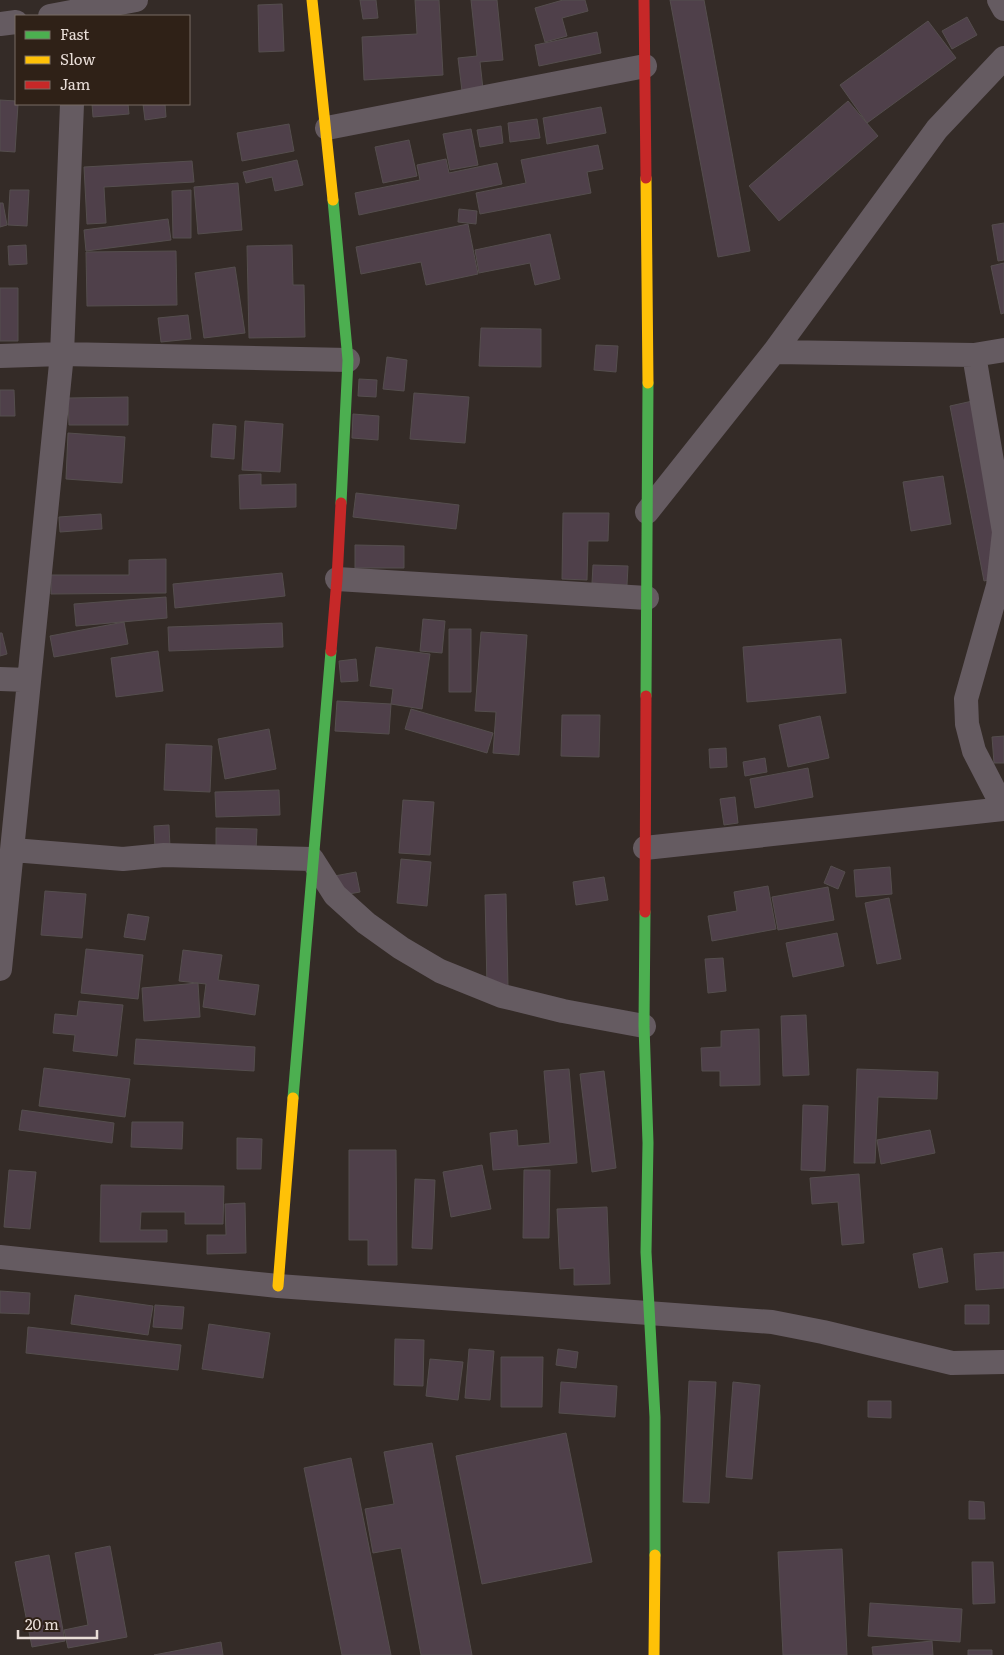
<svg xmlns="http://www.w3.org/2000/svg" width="1004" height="1655" viewBox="0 0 1004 1655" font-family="Literata,serif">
<rect width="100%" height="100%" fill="#342b27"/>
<!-- building -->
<path fill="#4f404a" stroke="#554e4e" d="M360,0H376L378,18L363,19Z
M415,0H439L443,75L364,80L362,37L417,34Z
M471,0H497L503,60L480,62L483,89L462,91L458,58L477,56Z
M563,0H585L588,11L562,18L567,36L545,42L535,8Z
M670,0H704L750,251L718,257Z
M282,4L284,51L259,52L258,5Z
M967,17L977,35L952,49L942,31Z
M928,21L956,58L867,123L840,85Z
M597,32L601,53L539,66L535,45Z
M0,100L16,101L18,104L15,152L0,151Z
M848,101L878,136L779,221L749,186Z
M92,104H128L129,114L93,117Z
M143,104H165L166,117L145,120Z
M601,107L606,133L547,144L543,118Z
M537,119L540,138L510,142L508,123Z
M289,124L294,151L242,161L237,133Z
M501,126L503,143L480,147L477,130Z
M471,129L478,165L450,170L443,134Z
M409,140L417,176L383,183L375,147Z
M598,145L603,169L587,172L591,193L480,214L476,193L526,183L521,160Z
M446,159L449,173L497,163L502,184L359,215L355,193L420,180L417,165Z
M297,160L303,185L275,191L272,177L246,183L243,172Z
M192,161L194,182L104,187L106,223L87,224L84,167Z
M238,183L242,230L198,234L194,187Z
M10,190H29L27,226L8,225Z
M191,190V238H173L172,191Z
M0,203H3L7,225L0,227Z
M459,209L477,211L476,224L458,222Z
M168,219L171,240L86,251L84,230Z
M1004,223V260L998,261L992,225Z
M468,224L478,274L426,285L421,262L361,274L356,247Z
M550,234L560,279L535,285L530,263L479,273L475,250Z
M26,245L27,264L9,265L8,246Z
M292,245L293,285H304L305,337L249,338L247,246Z
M176,251L177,305L87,306L86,252Z
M1004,263V313L1001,314L991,266Z
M235,267L245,333L204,338L195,273Z
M0,288H18V341H0Z
M188,315L191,339L161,342L158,318Z
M481,328L541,329V367L479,366Z
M596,345L618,346L616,372L594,370Z
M387,357L407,360L404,391L383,389Z
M359,379L377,380L376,397L358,396Z
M0,390H14L15,416H0Z
M414,393L469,397L465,443L410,439Z
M128,397V425H69L68,398Z
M977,400L1004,576L984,581L950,406Z
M353,414L379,416L378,440L352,438Z
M245,421L283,424L280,472L242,470Z
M213,424L236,426L234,459L211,457Z
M68,433L125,437L122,483L66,479Z
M261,474V485L296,484V507L240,509L239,475Z
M943,476L951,524L911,531L903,482Z
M356,493L459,505L456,529L353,517Z
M563,513H609L608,541H588L587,580L562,579Z
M101,514L102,529L60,532L59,517Z
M355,545L404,546V568H355Z
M166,559V593L51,594V575H129V560Z
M593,565L628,566L627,585L592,583Z
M282,573L285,596L175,608L173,584Z
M166,597L167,618L76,626L74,604Z
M423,619L445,621L442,653L420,651Z
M124,622L128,644L54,657L50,636Z
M282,623L283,647L169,651L168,627Z
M449,629H471V692H449Z
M481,632L527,635L519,755L493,753L496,712L475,711Z
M0,633H2L7,654L0,656Z
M841,639L846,693L747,702L743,647Z
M376,647L430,654L422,709L391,704L393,689L370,686Z
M158,651L163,691L116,697L111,658Z
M356,659L358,681L341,682L339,661Z
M337,701L391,704L389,734L335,731Z
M411,709L493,733L487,753L405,729Z
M562,715H600L599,757L561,756Z
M820,716L829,758L788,767L779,725Z
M269,729L276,769L225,779L218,739Z
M1004,736V763H994L992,737Z
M166,744L212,746L210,792L164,790Z
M726,748L727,767L710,768L709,749Z
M765,758L767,772L745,776L743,762Z
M808,768L813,797L755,808L750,779Z
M279,790L280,815L216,817L215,792Z
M735,797L738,823L724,825L720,799Z
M403,800L434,802L430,855L399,853Z
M169,825L170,848L155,849L154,826Z
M216,828L257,829L256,850L216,849Z
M401,859L431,862L427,906L397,903Z
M831,866L845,872L838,889L824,883Z
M890,867L892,894L856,897L854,870Z
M356,872L360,892L332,897L329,877Z
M604,877L608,900L576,905L573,882Z
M768,886L776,929L712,941L708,916L737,911L734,892Z
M828,887L834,920L778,930L772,897Z
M45,891L86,894L82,938L41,935Z
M506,894L508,987H487L485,895Z
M889,898L901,959L877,964L865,903Z
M128,914L149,917L145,940L124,937Z
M837,933L844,966L793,977L786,943Z
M86,949L143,955L138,999L81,993Z
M183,950L222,955L218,980L259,985L255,1015L203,1007L206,984L179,981Z
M723,958L726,991L708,993L705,959Z
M198,983L200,1017L144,1021L142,988Z
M79,1001L123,1005L117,1056L73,1051L75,1035L53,1033L55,1014L77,1016Z
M806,1015L809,1075L783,1076L781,1016Z
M759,1029L760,1085L720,1086V1071H702L701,1048L721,1047V1031Z
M136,1039L255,1047L254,1071L134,1064Z
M44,1068L130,1079L125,1117L39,1106Z
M569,1069L577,1163L493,1170L490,1133L517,1130L518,1146L550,1143L544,1071Z
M857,1069L938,1072L937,1099L878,1097L875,1163H854Z
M604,1071L616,1168L592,1172L580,1074Z
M803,1105L828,1106L825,1171L801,1170Z
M22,1110L114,1123L112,1143L19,1130Z
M132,1122H183L182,1149L131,1147Z
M930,1130L935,1153L881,1164L877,1140Z
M237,1138L262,1139L261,1169H237Z
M349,1150H396L397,1265H368V1240H349Z
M482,1165L491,1209L451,1217L443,1172Z
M9,1170L36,1172L30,1229L4,1227Z
M524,1170H550L549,1238H523Z
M859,1174L864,1243L842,1245L838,1202L812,1204L810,1178Z
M415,1179L435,1180L432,1249L412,1248Z
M101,1185L224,1186L223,1224H185V1212H141L140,1230H167V1242H100Z
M245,1203L246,1253L207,1254V1235H226L225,1204Z
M607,1207L610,1284L574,1285V1268L560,1269L557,1209Z
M942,1248L948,1282L919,1288L913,1254Z
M1004,1252V1288L976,1290L974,1254Z
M0,1291L30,1293L29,1314L0,1313Z
M75,1295L153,1306L148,1335L71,1324Z
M155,1305L184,1307L182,1329L153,1327Z
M965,1305H989V1324H965Z
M209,1324L270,1333L263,1378L202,1369Z
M28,1327L181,1345L178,1370L26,1353Z
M395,1339L424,1340L423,1386L394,1385Z
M469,1349L494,1351L490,1400L465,1398Z
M558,1349L578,1352L576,1368L556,1365Z
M501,1357H543L542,1407H501Z
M430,1359L463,1362L458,1400L426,1396Z
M689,1381L716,1382L709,1503L683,1502Z
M561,1382L617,1386L615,1417L559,1413Z
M733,1382L760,1385L752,1479L726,1477Z
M868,1401H891V1418L868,1417Z
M566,1433L592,1562L482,1584L456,1456Z
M432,1443L472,1655H421L401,1548L373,1553L365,1509L394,1504L384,1452Z
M351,1458L391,1655H342L304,1468Z
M969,1501L984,1502L985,1519H969Z
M110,1546L127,1637L68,1648L64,1630L88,1625L75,1553Z
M842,1549L847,1655H783L778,1552Z
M49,1555L65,1641L32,1647L15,1562Z
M972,1562H993L995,1603L973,1604Z
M870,1603L962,1609L960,1642L868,1636Z
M932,1641L933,1655H873L872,1647Z
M221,1642L223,1655H154Z
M968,1650H992V1655H968Z"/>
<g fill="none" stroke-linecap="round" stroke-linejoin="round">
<!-- street -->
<path stroke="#655b61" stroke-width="24" d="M999,0L1004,9
M50,16L136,0
M0,24L16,22
M327,128L645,66
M774,352L974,355L1004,350
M974,355L1004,532L998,586L966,699L967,724L974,751L1004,809
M0,356L62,354L348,360
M647,512L774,352L937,129L1004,58
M337,579L647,598
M0,679L28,680
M645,848L1004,809
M13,850L123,859L164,855L312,859L335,895L366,923L401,948L440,971L502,996L563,1011L644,1026
M0,969L62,354L72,104
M0,1257L278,1286L772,1322L823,1332L952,1363L1004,1362"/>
<!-- fast -->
<path stroke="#4caf50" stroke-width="11" d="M333,200L348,360L341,503
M646,696L648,383
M645,912L644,1026L648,1143L646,1252L655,1417V1555
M293,1098L331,651"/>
<!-- slow -->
<path stroke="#ffc107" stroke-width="11" d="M312,0L333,200
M646,178L648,383
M278,1286L293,1098
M654,1655L655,1555"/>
<!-- jam -->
<path stroke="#c62828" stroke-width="11" d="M644,0L646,178
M331,651L337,579L341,503
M645,912L646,696"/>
</g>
<!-- legend -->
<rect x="15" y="15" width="175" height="90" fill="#2f2117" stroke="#796d64"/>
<rect x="25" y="31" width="25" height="8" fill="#4caf50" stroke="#796d64"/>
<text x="60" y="40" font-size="15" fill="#e9ded8">Fast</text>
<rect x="25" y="56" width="25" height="8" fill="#ffc107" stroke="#796d64"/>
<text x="60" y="65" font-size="15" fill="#e9ded8">Slow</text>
<rect x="25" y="81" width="25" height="8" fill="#c62828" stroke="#796d64"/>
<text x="60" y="90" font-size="15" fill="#e9ded8">Jam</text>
<!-- scale -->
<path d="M18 1630v8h79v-8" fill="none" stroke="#e9ded8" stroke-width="2.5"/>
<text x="25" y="1630" font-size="15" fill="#e9ded8" stroke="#2f2117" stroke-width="4" paint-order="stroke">20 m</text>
</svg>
